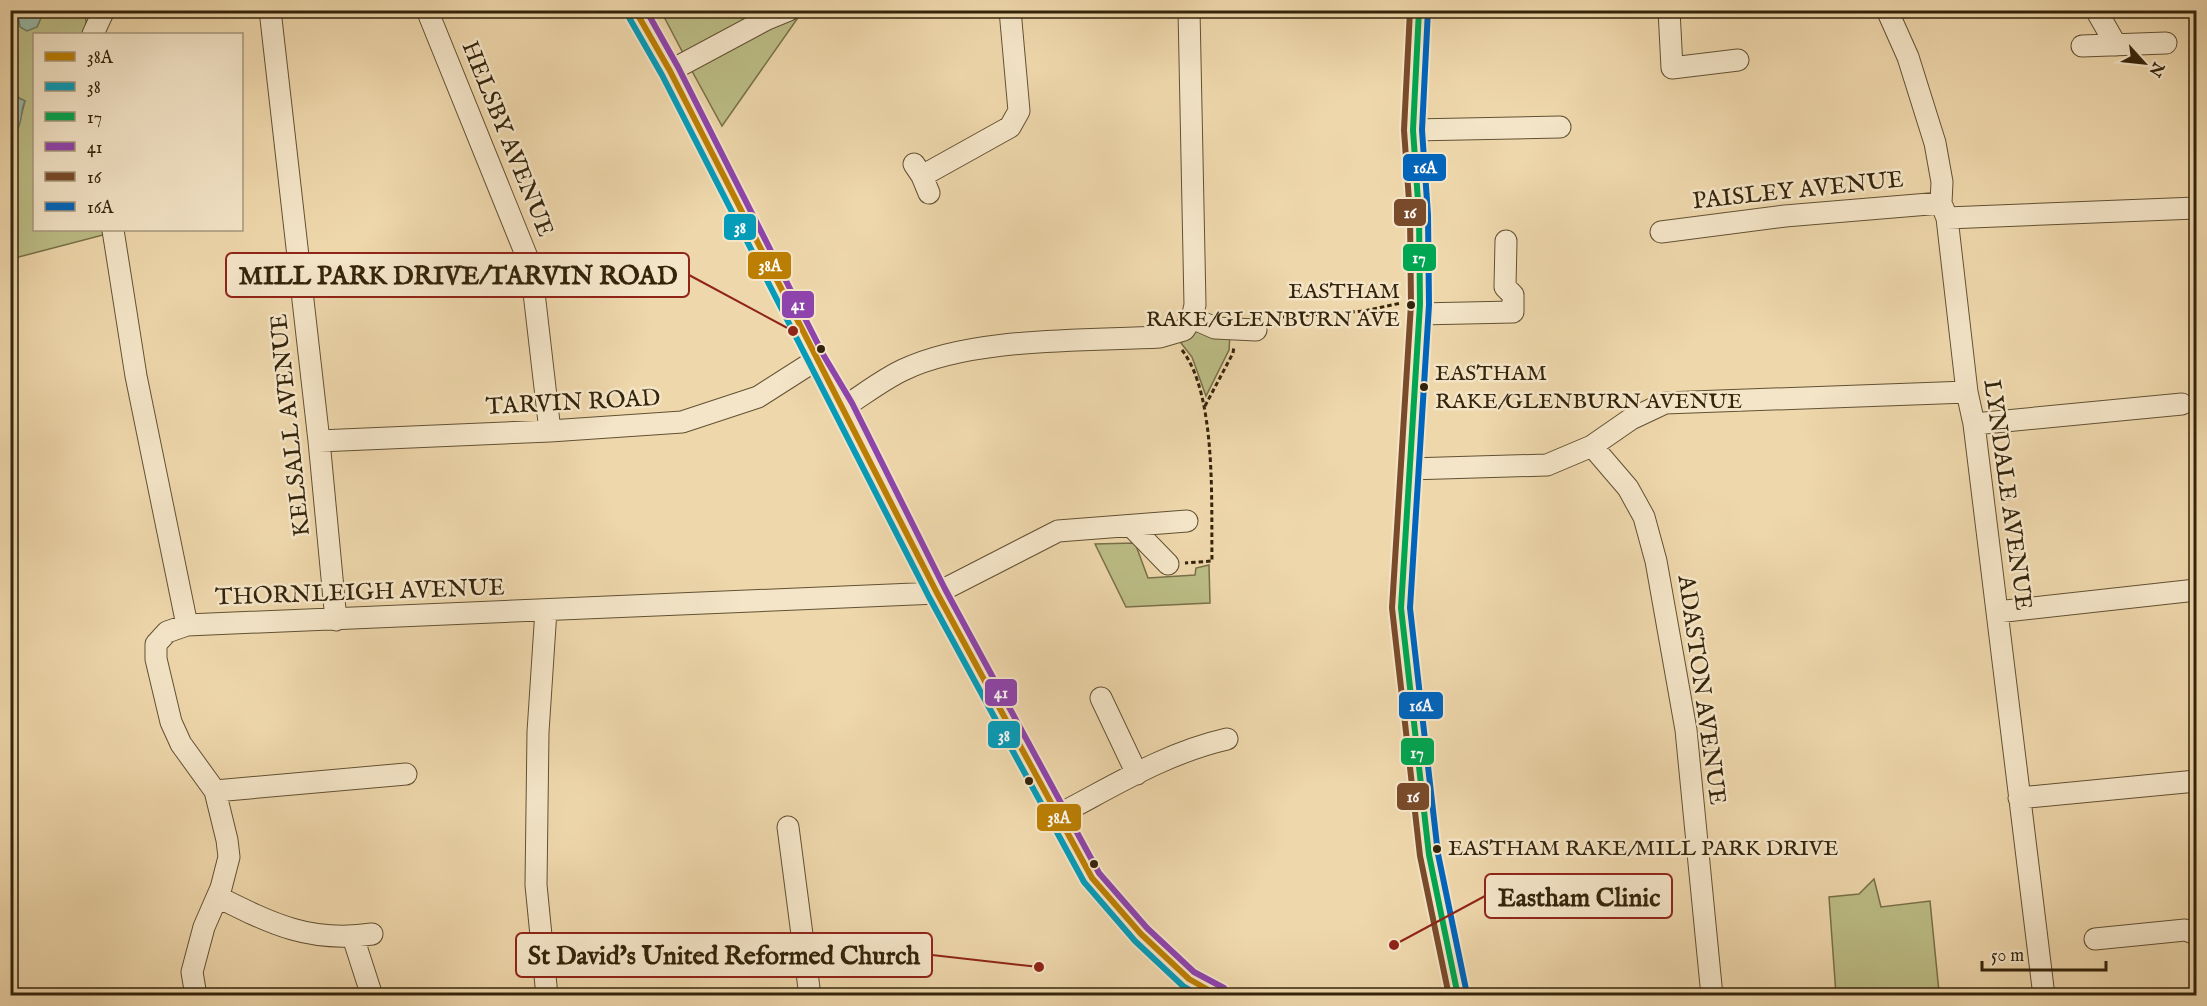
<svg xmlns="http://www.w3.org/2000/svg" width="2207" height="1006" viewBox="0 0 2207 1006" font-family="'IM FELL English',serif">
<rect width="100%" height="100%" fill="#eed7ab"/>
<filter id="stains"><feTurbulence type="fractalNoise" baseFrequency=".00333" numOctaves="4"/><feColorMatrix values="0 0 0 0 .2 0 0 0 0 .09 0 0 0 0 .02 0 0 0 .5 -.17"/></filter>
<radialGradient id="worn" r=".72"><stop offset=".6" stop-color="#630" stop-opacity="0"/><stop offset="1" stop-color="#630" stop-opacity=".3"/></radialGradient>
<!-- green -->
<path fill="#bcbd86" stroke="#787048" stroke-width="1.5" d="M665,10L770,11L683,53L662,13Z
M11,11H17V15L37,27L44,11H85L87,34H34V230H102L103,235L11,259L10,130L18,128L25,101L11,94Z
M802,12L722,126L692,71L751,35Z
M1199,326L1230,334L1229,350L1206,396L1192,357L1181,343Z
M1135,543L1148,578L1195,575L1196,568L1209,565L1210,603L1126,607L1095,544Z
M1874,879L1881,907L1930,901L1939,992L1918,996L1836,995L1829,897L1859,894Z"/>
<!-- water -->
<path fill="#99baa9" stroke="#717e6a" stroke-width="1.5" d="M17,11V10L44,11L37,27L27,31L20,27Z
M10,94L25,101C20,110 23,119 18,128L11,130Z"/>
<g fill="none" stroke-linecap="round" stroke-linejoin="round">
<!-- minor casing -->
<g stroke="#625133" stroke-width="23">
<path id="minor" d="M270,10L319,441L336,620
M427,10L527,257L533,284L550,431
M635,10L670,71L816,360L844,407L937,593L1092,878L1141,934L1189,979L1220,996
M1419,10L1413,130L1419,215L1420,304L1401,608L1429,855L1458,996
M1669,10L1672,68L1738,60
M1887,10L1908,57L1935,143L1942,182L1941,203L1947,218L1967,392L1974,424L2044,996
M2096,10L2116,45
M93,34L104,10
M2082,46L2166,43
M670,71L767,19L789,10
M1413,130L1560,127
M914,164L922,176L1010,127L1019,111L1010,10
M922,176L929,193
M1947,218L2196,208
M113,230L136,376L187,625L937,593L1058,531L1187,521
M1661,232L1785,216L1941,203
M1419,314L1513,312V295L1505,287L1506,241
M1192,318L1215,328L1256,330
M844,407C863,395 882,380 903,370C972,337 1083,341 1160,337L1184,330L1192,318L1195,305L1189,10
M1974,424L2182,404
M319,441L550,431L682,422L758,397L816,360
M1592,446L1628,488L1644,517L1656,561L1686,730L1712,996
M1409,469L1547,465L1592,446L1631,419L1665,403L1967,392
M1131,526L1168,564
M546,610L538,732L536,885L547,996
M1997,612L2196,590
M187,625L167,632L156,644V659L171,722L181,744L215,791L227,840L229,857L221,888L204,927L192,972L196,996
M1101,698L1137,774
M215,791L406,774
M2019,798L2196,781
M1056,816C1112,787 1165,753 1227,739
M788,827L810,996
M218,897C272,924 310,943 372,934
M353,937L372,996
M2095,939L2185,930L2196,934"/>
</g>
<!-- path -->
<path stroke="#34240b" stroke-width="3" stroke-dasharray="4.5 3" stroke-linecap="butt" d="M1268,318L1364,311L1401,303
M1182,350C1217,395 1211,505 1212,561L1185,563
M1205,406L1233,353L1234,346"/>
<!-- minor -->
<use href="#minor" stroke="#f4e5c8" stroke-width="21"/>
<!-- bus-1 casing -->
<g stroke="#f4e5c8" stroke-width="10">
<path id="bus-1" d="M635,10L670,71L937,593L1092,878L1141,934L1189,979L1219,996"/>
</g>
<!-- bus-2 casing -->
<g stroke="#f4e5c8" stroke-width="10">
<path id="bus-2" d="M627,14L662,75L929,597L1084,882L1135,941L1183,986L1200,996"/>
</g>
<!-- bus-3 casing -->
<g stroke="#f4e5c8" stroke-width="10">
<path id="bus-3" d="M1419,10L1413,130L1419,215L1420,304L1401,608L1429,855L1458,996"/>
</g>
<!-- bus-4 casing -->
<g stroke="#f4e5c8" stroke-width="10">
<path id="bus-4" d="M646,10L678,67L824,356L852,403L945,589L1099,873L1147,928L1194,972L1224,988"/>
</g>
<!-- bus-5 casing -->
<g stroke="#f4e5c8" stroke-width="10">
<path id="bus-5" d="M1410,10L1404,130L1410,215L1411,304L1392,608L1420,856L1449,996"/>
</g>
<!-- bus-6 casing -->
<g stroke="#f4e5c8" stroke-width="10">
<path id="bus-6" d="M1428,10L1422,130L1428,215L1429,305L1410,608L1438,854L1467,994"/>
</g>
<!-- bus-1 -->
<use href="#bus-1" stroke="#bc7f03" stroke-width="6"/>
<!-- bus-2 -->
<use href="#bus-2" stroke="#059cba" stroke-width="6"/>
<!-- bus-3 -->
<use href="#bus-3" stroke="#00a651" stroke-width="6"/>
<!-- bus-4 -->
<use href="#bus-4" stroke="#8e44ad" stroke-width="6"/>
<!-- bus-5 -->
<use href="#bus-5" stroke="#7a4b2a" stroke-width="6"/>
<!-- bus-6 -->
<use href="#bus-6" stroke="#0065bd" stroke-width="6"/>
</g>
<!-- markers -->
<g fill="#34240b" stroke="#f4e5c8" stroke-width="2">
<circle cx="1411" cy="305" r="5"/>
<circle cx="821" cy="349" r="5"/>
<circle cx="1424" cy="387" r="5"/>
<circle cx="1029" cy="781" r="5"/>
<circle cx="1437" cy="849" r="5"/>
<circle cx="1094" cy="864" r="5"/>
</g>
<g text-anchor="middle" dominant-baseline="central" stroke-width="5" stroke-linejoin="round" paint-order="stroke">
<!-- bus labels -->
<g font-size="22" fill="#34240b" stroke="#f4e5c8" text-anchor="start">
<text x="1400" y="292" text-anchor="end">EASTHAM<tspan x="1400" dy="28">RAKE/GLENBURN AVE</tspan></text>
<text x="1435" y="374">EASTHAM<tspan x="1435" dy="28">RAKE/GLENBURN AVENUE</tspan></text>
<text x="1448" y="849">EASTHAM RAKE/MILL PARK DRIVE</text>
</g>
<!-- street labels -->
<g font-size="24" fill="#34240b" stroke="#f4e5c8">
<text transform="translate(507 139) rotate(68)">HELSBY AVENUE</text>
<text transform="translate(1798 191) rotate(-6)">PAISLEY AVENUE</text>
<text transform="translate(573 403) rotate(-3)">TARVIN ROAD</text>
<text transform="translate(291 425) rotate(-96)">KELSALL AVENUE</text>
<text transform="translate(2007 495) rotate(82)">LYNDALE AVENUE</text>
<text transform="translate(360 593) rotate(-2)">THORNLEIGH AVENUE</text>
<text transform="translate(1701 690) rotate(82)">ADASTON AVENUE</text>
</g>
</g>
<!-- callouts -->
<path fill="none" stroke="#8f2418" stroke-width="2" d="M793 331L689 275M1394 945L1485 896M1039 967L932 955"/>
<g fill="#8f2418" stroke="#f4e5c8" stroke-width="2">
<circle cx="793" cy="331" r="6"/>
<circle cx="1394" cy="945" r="6"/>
<circle cx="1039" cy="967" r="6"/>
</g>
<g fill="#f4e5c8" stroke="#8f2418" stroke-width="2">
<rect x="226" y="253" width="463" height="44" rx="6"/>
<rect x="1485" y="874" width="187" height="44" rx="6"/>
<rect x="516" y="933" width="416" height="44" rx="6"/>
</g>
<g font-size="26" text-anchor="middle" font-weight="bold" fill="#34240b">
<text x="458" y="284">MILL PARK DRIVE/TARVIN ROAD</text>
<text x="1579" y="906">Eastham Clinic</text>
<text x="724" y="964">St David's United Reformed Church</text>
</g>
<g stroke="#f4e5c8" stroke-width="2">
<rect x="1402" y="153" width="45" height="29" rx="6" fill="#0065bd"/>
<rect x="1393" y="198" width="34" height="29" rx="6" fill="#7a4b2a"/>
<rect x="723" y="213" width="34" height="28" rx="6" fill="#059cba"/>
<rect x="1402" y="243" width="35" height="29" rx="6" fill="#00a651"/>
<rect x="747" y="251" width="45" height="29" rx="6" fill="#bc7f03"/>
<rect x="781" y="290" width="34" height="29" rx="6" fill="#8e44ad"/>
<rect x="984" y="678" width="34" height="29" rx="6" fill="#8e44ad"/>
<rect x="1398" y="691" width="46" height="29" rx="6" fill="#0065bd"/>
<rect x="987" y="720" width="34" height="29" rx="6" fill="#059cba"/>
<rect x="1400" y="737" width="35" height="29" rx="6" fill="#00a651"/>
<rect x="1396" y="782" width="34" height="29" rx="6" fill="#7a4b2a"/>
<rect x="1036" y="803" width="46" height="29" rx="6" fill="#bc7f03"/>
</g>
<g font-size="16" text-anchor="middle" font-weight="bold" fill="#fff">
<text x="1425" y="173">16A</text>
<text x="1410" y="218">16</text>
<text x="740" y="233">38</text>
<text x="1419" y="263">17</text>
<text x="770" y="271">38A</text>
<text x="798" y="310">41</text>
<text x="1001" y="698">41</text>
<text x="1421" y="711">16A</text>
<text x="1004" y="741">38</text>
<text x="1417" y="758">17</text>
<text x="1413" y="802">16</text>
<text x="1059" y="823">38A</text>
</g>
<!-- margin -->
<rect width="2207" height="1006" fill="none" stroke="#eed7ab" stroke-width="36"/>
<rect x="12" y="12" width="2183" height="982" fill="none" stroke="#34240b" stroke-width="3"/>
<rect x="18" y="18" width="2171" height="970" fill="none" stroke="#34240b" stroke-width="1.5"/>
<!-- legend -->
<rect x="33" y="33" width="210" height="198" fill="#f4e5c8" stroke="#a7987c" stroke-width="1.5"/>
<rect x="45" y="52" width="30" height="9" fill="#bc7f03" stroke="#a7987c" stroke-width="1.5"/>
<text x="87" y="63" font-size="18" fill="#34240b">38A</text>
<rect x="45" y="82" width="30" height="9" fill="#059cba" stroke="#a7987c" stroke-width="1.5"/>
<text x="87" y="93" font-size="18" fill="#34240b">38</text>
<rect x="45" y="112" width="30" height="9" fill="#00a651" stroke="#a7987c" stroke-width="1.5"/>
<text x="87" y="123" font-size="18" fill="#34240b">17</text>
<rect x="45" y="142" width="30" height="9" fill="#8e44ad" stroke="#a7987c" stroke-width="1.5"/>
<text x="87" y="153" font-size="18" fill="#34240b">41</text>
<rect x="45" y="172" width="30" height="9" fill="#7a4b2a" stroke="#a7987c" stroke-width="1.5"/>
<text x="87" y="183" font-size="18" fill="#34240b">16</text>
<rect x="45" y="202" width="30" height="9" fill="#0065bd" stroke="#a7987c" stroke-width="1.5"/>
<text x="87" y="213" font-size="18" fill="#34240b">16A</text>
<!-- north arrow -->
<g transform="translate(2144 63) rotate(117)" stroke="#f4e5c8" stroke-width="4.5" paint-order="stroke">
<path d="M0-4.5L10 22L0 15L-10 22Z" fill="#34240b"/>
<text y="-9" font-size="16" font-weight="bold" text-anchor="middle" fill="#34240b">N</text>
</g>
<!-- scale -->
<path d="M1982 961v9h124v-9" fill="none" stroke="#34240b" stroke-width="3"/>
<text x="1991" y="961" font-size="18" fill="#34240b" stroke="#f4e5c8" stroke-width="4.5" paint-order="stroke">50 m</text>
<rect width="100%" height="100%" filter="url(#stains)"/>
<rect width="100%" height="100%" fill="url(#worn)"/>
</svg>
